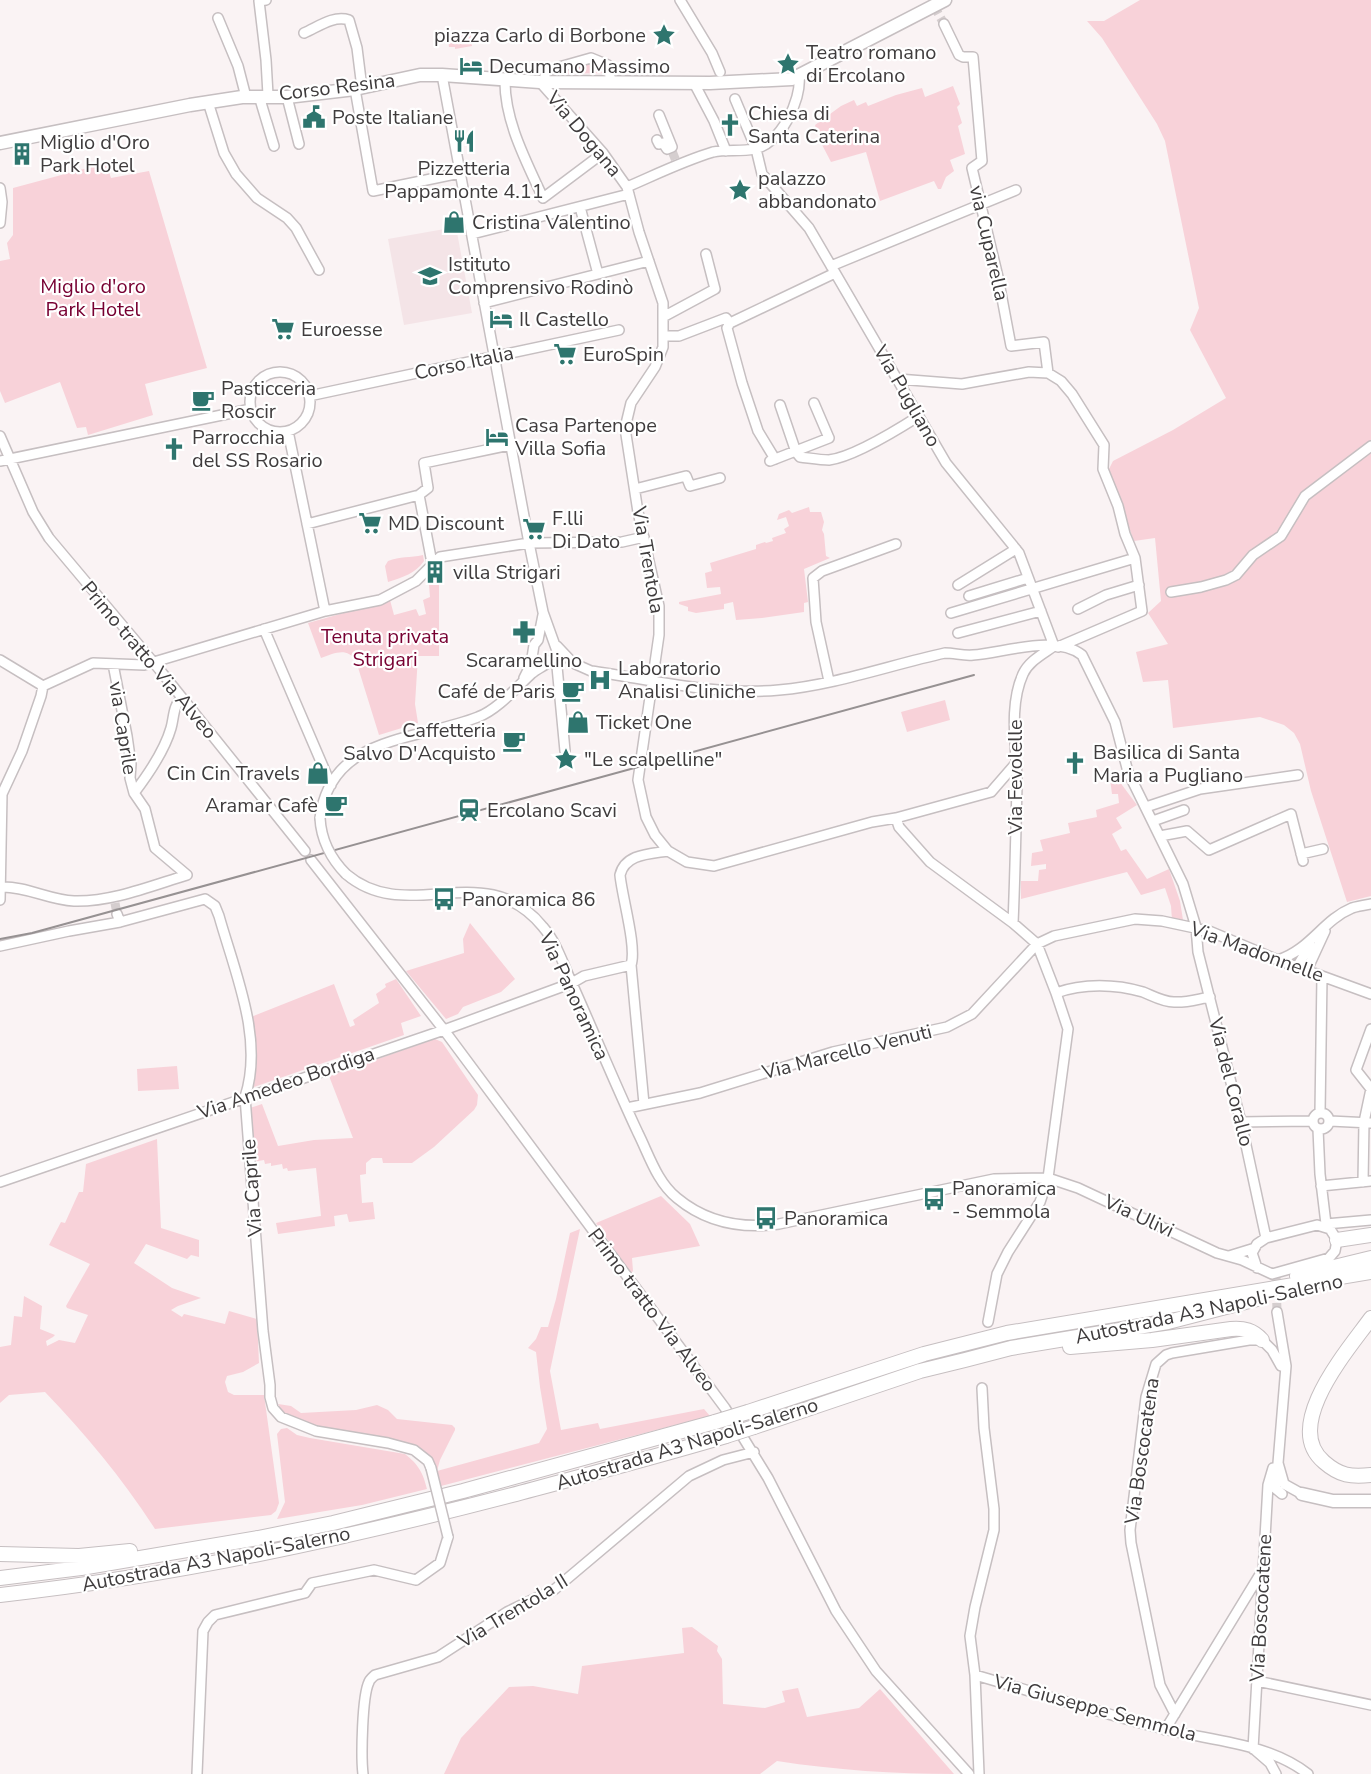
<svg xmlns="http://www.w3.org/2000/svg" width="1371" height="1774" viewBox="0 0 1371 1774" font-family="'Nunito Sans',sans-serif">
<rect width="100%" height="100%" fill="#faf3f4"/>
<!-- built -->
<path fill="#f4e4e7" d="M456,227L472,313L404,325L388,239Z"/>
<!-- green -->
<path fill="#f8d2d9" d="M1140,0H1371V896L1347,902L1311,791L1300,744L1294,733L1284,725L1260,717L1173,728L1168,680L1143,682L1136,652L1168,644L1148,613L1161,601L1155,538L1134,541L1108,471L1113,461L1173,430L1226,398L1190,330L1199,308L1165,141L1157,124L1102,38L1087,21H1104Z
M470,30L472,46L455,49V47H449L447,33Z
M583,62L608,66V73L555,74L553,68Z
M953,86L960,104L957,107L962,123L958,126L965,154L950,160L954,171L946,177L941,189H938L934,181L880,201L866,152L831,162L819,139L815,125L841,106L854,100L857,106L866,102L868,106L896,95L922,88L925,97Z
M106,163L111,178L149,171L207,368L145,384L153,415L88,435L86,427L77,428L60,382L5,403L0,391V261L10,259L7,243L13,235V188Z
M809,507L810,512H821L824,522L822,530L824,534L826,556L830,558L804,569L808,602L804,603V612L762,618L736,620L733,602L724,604V609L696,613L688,611V607L679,604V602L721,594L720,587L707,588L705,573L712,571L710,563L756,549V545L765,542L766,543L773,541L772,538L786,533L784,529L789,526L786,517L777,520L779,514L789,510L792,513Z
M423,555L424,561C415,574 403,577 388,582L385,566L388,561C400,556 410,558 423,555Z
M439,584V656H418L415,704L418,723L379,735L356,661C347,647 335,653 321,658L308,623L390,600L394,615L416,609L419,616L426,614L423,600L430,597L429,585Z
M945,700L950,720L907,732L901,712Z
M1116,772H1118L1122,785L1137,805L1116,818L1122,828L1112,834L1121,851L1126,849L1147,879L1169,869L1180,901L1183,920H1172L1171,906L1165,888L1141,895L1127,872L1021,899V881H1038L1039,870L1046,869V864L1031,866L1032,853L1043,851L1040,840L1070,833L1068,823L1097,817L1096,810L1119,803L1118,794H1112L1110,779Z
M470,923L515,979L501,992L463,1007L458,1014L446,1019L406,971L464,953L463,939Z
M396,979L421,1016L401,1023L404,1035L254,1087L255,1059L251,1017L334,984L350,1027L355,1025L353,1020L379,1003L376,994L386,987L385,984Z
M435,1039L442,1042L478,1095L477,1105L474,1110L434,1147L412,1163H383L382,1158H372L366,1163V1174L360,1175L362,1203L373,1202L375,1219L349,1222L347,1214L334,1216L335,1226L278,1234L276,1223L321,1216L316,1168L288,1171L287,1168L283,1169L282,1164L271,1166V1163L265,1164L264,1160L253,1162L247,1109L262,1104L278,1146L314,1140L353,1138L329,1076Z
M177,1066L179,1089L138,1091L137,1069Z
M157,1139L161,1228L199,1240V1257L191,1255L187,1259L146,1244L134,1263L172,1288L201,1298L178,1306L171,1310L182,1317L184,1314L225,1324L229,1311L257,1319L259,1363L243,1372L227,1376L225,1382L228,1392L234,1395H264L279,1503L276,1511L271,1515L155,1529C123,1479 86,1435 45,1392L9,1395L0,1403V1347L11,1345L14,1316L22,1317L24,1296L42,1306L40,1329L55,1335L53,1337L46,1341L47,1346L59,1340L75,1343L88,1315L67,1308L66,1306L90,1264L49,1245L61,1222L65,1223L79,1192H83L86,1164Z
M661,1196L690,1224L700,1246L632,1258L633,1271L631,1273L596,1223Z
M580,1229L550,1371L561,1430L598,1423L600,1429L704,1409L710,1416L441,1486L436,1471L414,1447L400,1441L307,1426L284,1414L278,1404L291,1406L301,1413L356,1410L377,1405L388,1410L397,1419L452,1425L455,1428V1430L440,1460L437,1471L539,1443L547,1429L540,1387L536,1352L528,1348L536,1339L541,1327H548L556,1299L570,1233Z
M287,1428L297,1435L310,1438L405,1454C419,1465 423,1473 427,1489L362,1505L277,1519L285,1502L277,1434L281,1429Z
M692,1627L718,1646L717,1651L722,1659L723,1704L765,1708L785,1702L782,1691L798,1688L807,1717L859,1708L880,1689L954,1774C895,1774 835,1770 777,1761L760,1774H444L461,1738L509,1687L533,1686L578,1694L582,1666L684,1653L682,1628Z"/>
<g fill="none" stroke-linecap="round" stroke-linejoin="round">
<!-- minor-tunnel -->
<path stroke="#d5cecf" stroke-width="9" stroke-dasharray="9 4.5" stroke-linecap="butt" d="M934,6L944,24
M672,151L676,161
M115,903L117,914
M1276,1276L1277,1312"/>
<!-- minor casing -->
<g stroke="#c6bfc1" stroke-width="12">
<path id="minor" d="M266,0L259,1L266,60L268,95
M680,0L712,53L720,72
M218,18L238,66L246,97
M944,24L959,55L963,57H973L982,161L972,168L998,277L1011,346L1044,342L1048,373
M304,33C318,27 333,15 349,20L357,48L362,88
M505,79C504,120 526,161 543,198L603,153
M540,82L603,153L627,187L639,232L663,303V347L655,367L631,403L625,428L638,512L659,606V635L638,780L646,817L655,835L668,851L687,862L714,866L872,822L896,818L991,792L1017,762
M545,82V71L591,58L608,65L611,82
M694,83L714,121L726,151
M355,89L373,191L460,173
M259,96L274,146
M287,97L299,144
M735,99L756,149L762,174L809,228L946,463L1019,553L1054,646C1043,654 1029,661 1023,674C1008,707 1017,749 1017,784C1016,830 1015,877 1013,923
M208,102L224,153L236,174L257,198L287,218L296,228L319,270
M657,140L659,144L663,143L667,149L672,147L659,115
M627,187C655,175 683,161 713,152C726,149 741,152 754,149C780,145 802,100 799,76
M0,188L2,202L0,223
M580,207L598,274
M472,234L629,194
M831,266L1016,190
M484,303L649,261
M663,317L715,289L706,254
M730,323L727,328L742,383L758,431L775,459
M663,336H679L726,318L730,323L835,273
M250 402a30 30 0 1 1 60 0a30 30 0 1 1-60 0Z
M898,379L962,384L1029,372L1048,373L1061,381L1072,394L1104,445L1103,469L1118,506L1125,534L1135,558L1142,611L1058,647
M309,396L619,330
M780,405L796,452L800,457C809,458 820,460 829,460C854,457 897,430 919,416
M288,431L325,611
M0,436L33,512L49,538L159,669L305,851
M0,461L251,409
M770,461L829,438L814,403
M635,489L686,476L690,486L720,478
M419,495L428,488L424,463L510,445
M307,524L419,495L432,563
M958,585L1016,549
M1171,592L1201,587L1226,580L1236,575L1253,555L1281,536L1305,496L1371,446
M969,596L1028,578
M1078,609L1106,595L1139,585
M951,613L1135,558
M264,629L331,785
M958,633L1041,611
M557,646L573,663L591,671C653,680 717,696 779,690C835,685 890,665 945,653C955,653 963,656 973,655C1003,653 1056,634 1082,655L1115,722L1128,772L1183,884L1196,927L1198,952L1241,1122L1266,1238
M556,656L565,751
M0,660L43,686
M113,664L127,736L131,764L130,778L134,793L145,809L155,848L187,875
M524,678L531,664L534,645L538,640L543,615
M829,681L816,622L813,578L822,571L896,544
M43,686L93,663L144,665L325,611L380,600L416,581L440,557L529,543L622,542L644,537
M134,793C147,776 165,749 171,728C174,718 173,705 182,698
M1146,807L1200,789L1298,775
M320,818C331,734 418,741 478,717C497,710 516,688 531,674C540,666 554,663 557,651L543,612L529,543L442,75
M896,818L899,827L930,862L1013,923L1037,944L1056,993L1068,1029L1048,1178L1040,1202L1008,1252L997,1274L988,1322
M1153,821L1184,810
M1160,836L1187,831L1209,850L1291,814L1303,861
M1301,854L1323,849
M311,860L444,1030L725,1408L768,1478L836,1611L876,1671L969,1774
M346,874C408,927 485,855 543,927C556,942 562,961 570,979C593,1030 614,1082 638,1133C649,1155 657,1182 677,1198C707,1223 742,1229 779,1224L994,1179L1048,1178L1078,1188L1217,1253L1242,1260L1272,1274L1329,1258L1335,1251L1337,1240L1330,1229L1317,1225L1266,1238L1257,1244L1252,1253L1257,1268
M1,887C26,886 49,900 74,901C112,902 151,886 187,875
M0,900L2,794L22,751L41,696L43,686
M117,914L120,922L205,899L215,906L219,916C235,973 264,1039 245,1097L263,1331L270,1385V1397L273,1408L281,1417L316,1431L388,1443L414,1450L428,1461L431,1468
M0,946L69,931L120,922
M1278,960C1310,950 1323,920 1352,908C1358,906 1365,905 1371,904
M1297,967L1310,945
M1307,970L1325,931
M1056,993C1083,983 1116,984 1143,992C1153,996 1163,1002 1174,1002C1186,1003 1198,999 1210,997
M644,1104L631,965C637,947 622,897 620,875C625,854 649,854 668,851
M627,1108L700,1093L833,1052L947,1027L972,1014L1037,944L1054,936L1135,919L1162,921L1209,931L1278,960L1371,994
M1313 1121a8 8 0 1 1 16 0a8 8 0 1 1-16 0Z
M1320,1113L1322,976
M1330,1121L1371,1123
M1241,1122L1313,1121
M1318,1129L1320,1174L1326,1224L1371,1220
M0,1182L444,1030L572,983L584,976L631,965
M1363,1182L1364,1122L1371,1089L1356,1070L1371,1029
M1321,1186L1371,1181
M1229,1256L1255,1248
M1277,1312L1286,1366L1278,1463L1284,1484L1302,1494
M1273,1475L1276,1489L1282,1494
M975,1675C1037,1693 1098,1712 1160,1728C1210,1741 1267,1742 1308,1774
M1257,1681L1371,1705
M1175,1714L1160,1685L1131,1543L1130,1530L1146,1397L1156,1364L1166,1355L1172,1353L1249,1340H1262L1272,1350L1281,1366
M1165,1730L1262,1571
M1253,1749L1268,1485L1273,1468
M1255,1750L1270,1763L1276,1774
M197,1774L203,1631L208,1622L215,1615L305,1593L312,1583L374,1570L416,1580L440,1563L448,1537
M363,1774C361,1757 362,1696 369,1682C369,1680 374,1676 375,1675L438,1657L507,1612L555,1589L689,1476L723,1460L754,1452
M979,1774L975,1675L970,1636L975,1607L994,1530V1509L984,1428L982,1388"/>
</g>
<!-- major casing -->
<g stroke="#c6bfc1" stroke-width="15">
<path id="major" d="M0,143L190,105L242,97H287L355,89L420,75H442L540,82L710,83L792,79L945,0
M1302,1494L1333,1501H1371"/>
</g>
<!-- highway casing -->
<g stroke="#c6bfc1" stroke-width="16">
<path id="highway" d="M1337,1240L1371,1235
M1297,1276L1371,1258
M1371,1318C1348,1350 1281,1426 1324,1462C1340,1476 1351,1477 1371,1475
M1070,1347L1152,1340L1231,1329C1244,1328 1253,1330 1262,1340
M748,1412L924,1354L1007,1333L1371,1272
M754,1427L920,1371L965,1360L1011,1348L1168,1322L1257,1299
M0,1554L79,1556L130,1551
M0,1578L81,1568L258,1538L333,1523L463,1491L715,1422
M0,1595C173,1576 343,1539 512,1495C583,1476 655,1457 726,1436"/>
</g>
<!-- minor -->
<use href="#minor" stroke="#fff" stroke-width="9"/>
<!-- major -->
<use href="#major" stroke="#fff" stroke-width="12"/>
<!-- highway -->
<use href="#highway" stroke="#fff" stroke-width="14"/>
<!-- rail -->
<path stroke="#969192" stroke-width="2" d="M0,939L32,933L974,675"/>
<!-- minor-bridge casing -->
<g stroke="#c6bfc1" stroke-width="12" stroke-linecap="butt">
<path id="minor-bridge" d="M320,818C321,839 331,859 346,874
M431,1468L448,1537"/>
</g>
<!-- highway-bridge casing -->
<g stroke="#c6bfc1" stroke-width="16" stroke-linecap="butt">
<path id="highway-bridge" d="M715,1422L748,1412
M726,1436L754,1427"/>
</g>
<!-- minor-bridge -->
<use href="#minor-bridge" stroke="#fff" stroke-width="9"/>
<!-- highway-bridge -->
<use href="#highway-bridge" stroke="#fff" stroke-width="14"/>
</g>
<!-- icons -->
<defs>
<g id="sight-bare" transform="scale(1.8)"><path d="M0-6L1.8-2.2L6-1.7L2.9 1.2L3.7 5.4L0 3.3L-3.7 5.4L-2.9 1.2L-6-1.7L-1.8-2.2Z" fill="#2e756e" stroke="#fff" stroke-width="2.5" paint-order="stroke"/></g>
<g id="hotel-bare" transform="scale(1.8)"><path d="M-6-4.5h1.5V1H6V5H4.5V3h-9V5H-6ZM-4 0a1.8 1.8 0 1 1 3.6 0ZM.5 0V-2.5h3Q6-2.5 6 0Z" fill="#2e756e" stroke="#fff" stroke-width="2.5" paint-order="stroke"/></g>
<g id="civic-bare" transform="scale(1.8)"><path d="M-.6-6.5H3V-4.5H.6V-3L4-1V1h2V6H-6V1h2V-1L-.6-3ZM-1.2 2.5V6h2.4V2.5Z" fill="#2e756e" stroke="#fff" stroke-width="2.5" paint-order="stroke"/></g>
<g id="church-bare" transform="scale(1.8)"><path d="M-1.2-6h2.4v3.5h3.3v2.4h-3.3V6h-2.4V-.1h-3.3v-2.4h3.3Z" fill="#2e756e" stroke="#fff" stroke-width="2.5" paint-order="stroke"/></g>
<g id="restaurant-bare" transform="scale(1.8)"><path d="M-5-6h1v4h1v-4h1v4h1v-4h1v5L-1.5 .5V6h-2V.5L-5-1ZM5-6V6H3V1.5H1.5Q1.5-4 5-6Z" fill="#2e756e" stroke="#fff" stroke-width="2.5" paint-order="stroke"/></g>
<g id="building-bare" transform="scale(1.8)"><path d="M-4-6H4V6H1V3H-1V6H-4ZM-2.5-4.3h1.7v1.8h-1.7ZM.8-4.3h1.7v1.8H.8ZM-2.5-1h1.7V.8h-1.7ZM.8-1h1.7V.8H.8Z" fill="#2e756e" stroke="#fff" stroke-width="2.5" paint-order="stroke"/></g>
<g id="shop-bare" transform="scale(1.8)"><path d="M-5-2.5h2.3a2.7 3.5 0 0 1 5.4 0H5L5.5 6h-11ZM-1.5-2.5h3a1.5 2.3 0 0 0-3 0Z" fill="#2e756e" stroke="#fff" stroke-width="2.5" paint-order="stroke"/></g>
<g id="school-bare" transform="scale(1.8)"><path d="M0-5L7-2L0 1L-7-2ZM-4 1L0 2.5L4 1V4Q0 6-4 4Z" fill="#2e756e" stroke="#fff" stroke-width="2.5" paint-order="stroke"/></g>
<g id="supermarket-bare" transform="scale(1.8)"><path d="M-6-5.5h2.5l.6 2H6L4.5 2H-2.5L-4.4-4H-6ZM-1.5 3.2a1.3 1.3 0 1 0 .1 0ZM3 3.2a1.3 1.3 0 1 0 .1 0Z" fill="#2e756e" stroke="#fff" stroke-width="2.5" paint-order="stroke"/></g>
<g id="cafe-bare" transform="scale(1.8)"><path d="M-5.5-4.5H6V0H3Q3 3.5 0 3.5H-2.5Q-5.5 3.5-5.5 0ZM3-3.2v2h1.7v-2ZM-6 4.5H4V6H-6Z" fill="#2e756e" stroke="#fff" stroke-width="2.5" paint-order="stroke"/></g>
<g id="pharmacy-bare" transform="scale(1.8)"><path d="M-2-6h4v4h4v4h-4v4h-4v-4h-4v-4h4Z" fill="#2e756e" stroke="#fff" stroke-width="2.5" paint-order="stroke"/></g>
<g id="hospital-bare" transform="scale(1.8)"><path d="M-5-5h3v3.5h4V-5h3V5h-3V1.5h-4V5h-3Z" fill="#2e756e" stroke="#fff" stroke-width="2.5" paint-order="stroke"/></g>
<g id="station-bare" transform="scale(1.8)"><path d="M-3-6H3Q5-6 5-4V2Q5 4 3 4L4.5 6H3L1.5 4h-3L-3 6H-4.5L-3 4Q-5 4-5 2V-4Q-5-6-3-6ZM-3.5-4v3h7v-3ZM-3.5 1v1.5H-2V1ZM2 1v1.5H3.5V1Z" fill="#2e756e" stroke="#fff" stroke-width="2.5" paint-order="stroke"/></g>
<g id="bus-bare" transform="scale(1.8)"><path d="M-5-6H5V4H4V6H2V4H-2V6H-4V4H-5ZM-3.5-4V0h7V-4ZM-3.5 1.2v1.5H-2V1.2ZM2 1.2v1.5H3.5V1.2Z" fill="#2e756e" stroke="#fff" stroke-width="2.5" paint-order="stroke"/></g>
</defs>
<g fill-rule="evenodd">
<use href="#sight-bare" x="664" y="35"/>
<use href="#sight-bare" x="788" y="64"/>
<use href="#hotel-bare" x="471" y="66"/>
<use href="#civic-bare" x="314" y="117"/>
<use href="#church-bare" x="730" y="125"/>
<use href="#restaurant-bare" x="464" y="141"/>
<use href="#building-bare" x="22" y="154"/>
<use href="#sight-bare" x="740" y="190"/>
<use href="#shop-bare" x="454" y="222"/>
<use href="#school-bare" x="430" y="276"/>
<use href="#hotel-bare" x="501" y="319"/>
<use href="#supermarket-bare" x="283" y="329"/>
<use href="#supermarket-bare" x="565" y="354"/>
<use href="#cafe-bare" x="203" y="400"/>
<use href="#hotel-bare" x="497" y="437"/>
<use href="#church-bare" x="174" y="449"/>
<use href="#supermarket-bare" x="370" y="523"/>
<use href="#supermarket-bare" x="534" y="529"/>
<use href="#building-bare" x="435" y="572"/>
<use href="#pharmacy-bare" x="524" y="632"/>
<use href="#hospital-bare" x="600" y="680"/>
<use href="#cafe-bare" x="573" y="691"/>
<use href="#shop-bare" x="578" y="722"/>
<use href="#cafe-bare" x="514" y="741"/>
<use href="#sight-bare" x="566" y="759"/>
<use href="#church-bare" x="1075" y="763"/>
<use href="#shop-bare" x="318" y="773"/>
<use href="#cafe-bare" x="336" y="805"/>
<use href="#station-bare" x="469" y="810"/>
<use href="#bus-bare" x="444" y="899"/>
<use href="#bus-bare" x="934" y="1199"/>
<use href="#bus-bare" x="766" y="1218"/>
</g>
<g text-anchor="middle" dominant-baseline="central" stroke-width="4.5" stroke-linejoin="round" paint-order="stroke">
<!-- poi labels -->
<g font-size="20" fill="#3f3c3d" stroke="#fff" text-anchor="start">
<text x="646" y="35" text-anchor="end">piazza Carlo di Borbone</text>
<text x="806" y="52">Teatro romano<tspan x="806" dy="23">di Ercolano</tspan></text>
<text x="489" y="66">Decumano Massimo</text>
<text x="748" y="113">Chiesa di<tspan x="748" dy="23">Santa Caterina</tspan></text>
<text x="332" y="117">Poste Italiane</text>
<text x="40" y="142">Miglio d'Oro<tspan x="40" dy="23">Park Hotel</tspan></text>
<text x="464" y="168" text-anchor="middle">Pizzetteria<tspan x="464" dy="23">Pappamonte 4.11</tspan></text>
<text x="758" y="178">palazzo<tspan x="758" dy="23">abbandonato</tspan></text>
<text x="472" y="222">Cristina Valentino</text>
<text x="448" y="264">Istituto<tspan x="448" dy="23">Comprensivo Rodinò</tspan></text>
<text x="519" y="319">Il Castello</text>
<text x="301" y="329">Euroesse</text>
<text x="583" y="354">EuroSpin</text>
<text x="221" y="388">Pasticceria<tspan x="221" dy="23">Roscir</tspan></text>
<text x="515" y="425">Casa Partenope<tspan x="515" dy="23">Villa Sofia</tspan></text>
<text x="192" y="437">Parrocchia<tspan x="192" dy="23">del SS Rosario</tspan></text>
<text x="552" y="518">F.lli<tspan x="552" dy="23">Di Dato</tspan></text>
<text x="388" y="523">MD Discount</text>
<text x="453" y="572">villa Strigari</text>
<text x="524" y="660" text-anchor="middle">Scaramellino</text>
<text x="618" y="668">Laboratorio<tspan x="618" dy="23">Analisi Cliniche</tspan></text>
<text x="555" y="691" text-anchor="end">Café de Paris</text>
<text x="596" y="722">Ticket One</text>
<text x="496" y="730" text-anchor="end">Caffetteria<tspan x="496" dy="23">Salvo D'Acquisto</tspan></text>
<text x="1093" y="752">Basilica di Santa<tspan x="1093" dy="23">Maria a Pugliano</tspan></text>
<text x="584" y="759">"Le scalpelline"</text>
<text x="300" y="773" text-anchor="end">Cin Cin Travels</text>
<text x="318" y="805" text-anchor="end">Aramar Cafè</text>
<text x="487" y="810">Ercolano Scavi</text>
<text x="462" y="899">Panoramica 86</text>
<text x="952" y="1188">Panoramica<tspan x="952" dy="23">- Semmola</tspan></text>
<text x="784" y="1218">Panoramica</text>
</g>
<!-- street labels -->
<g font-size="20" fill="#3f3c3d" stroke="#fff">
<text transform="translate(337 87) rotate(-7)">Corso Resina</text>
<text transform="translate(584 134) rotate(50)">Via Dogana</text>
<text transform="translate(989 243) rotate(77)">via Cuparella</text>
<text transform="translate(464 363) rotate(-12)">Corso Italia</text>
<text transform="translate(907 396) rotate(60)">Via Pugliano</text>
<text transform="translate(648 560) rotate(80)">Via Trentola</text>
<text transform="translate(149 660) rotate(50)">Primo tratto Via Alveo</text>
<text transform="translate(123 728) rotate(81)">via Caprile</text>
<text transform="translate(1015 777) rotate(-90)">Via Fevolelle</text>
<text transform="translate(1257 952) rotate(20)">Via Madonnelle</text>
<text transform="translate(574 996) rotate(65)">Via Panoramica</text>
<text transform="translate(847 1052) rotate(-14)">Via Marcello Venuti</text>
<text transform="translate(1231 1082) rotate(76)">Via del Corallo</text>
<text transform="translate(286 1083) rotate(-19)">Via Amedeo Bordiga</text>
<text transform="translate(252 1188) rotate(-94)">Via Caprile</text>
<text transform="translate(1139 1216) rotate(25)">Via Ulivi</text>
<text transform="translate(1209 1309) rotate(-12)">Autostrada A3 Napoli-Salerno</text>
<text transform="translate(652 1310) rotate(53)">Primo tratto Via Alveo</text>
<text transform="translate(687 1444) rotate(-17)">Autostrada A3 Napoli-Salerno</text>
<text transform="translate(1142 1451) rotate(-82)">Via Boscocatena</text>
<text transform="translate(216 1559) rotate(-11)">Autostrada A3 Napoli-Salerno</text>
<text transform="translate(1261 1608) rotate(-87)">Via Boscocatene</text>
<text transform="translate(513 1611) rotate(-31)">Via Trentola II</text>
<text transform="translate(1095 1708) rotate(15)">Via Giuseppe Semmola</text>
</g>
<!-- park labels -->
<g font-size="20" fill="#770032" stroke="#fff">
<text x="93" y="286">Miglio d'oro<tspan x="93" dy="23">Park Hotel</tspan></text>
<text x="385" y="636">Tenuta privata<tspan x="385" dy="23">Strigari</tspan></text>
</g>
</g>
</svg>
